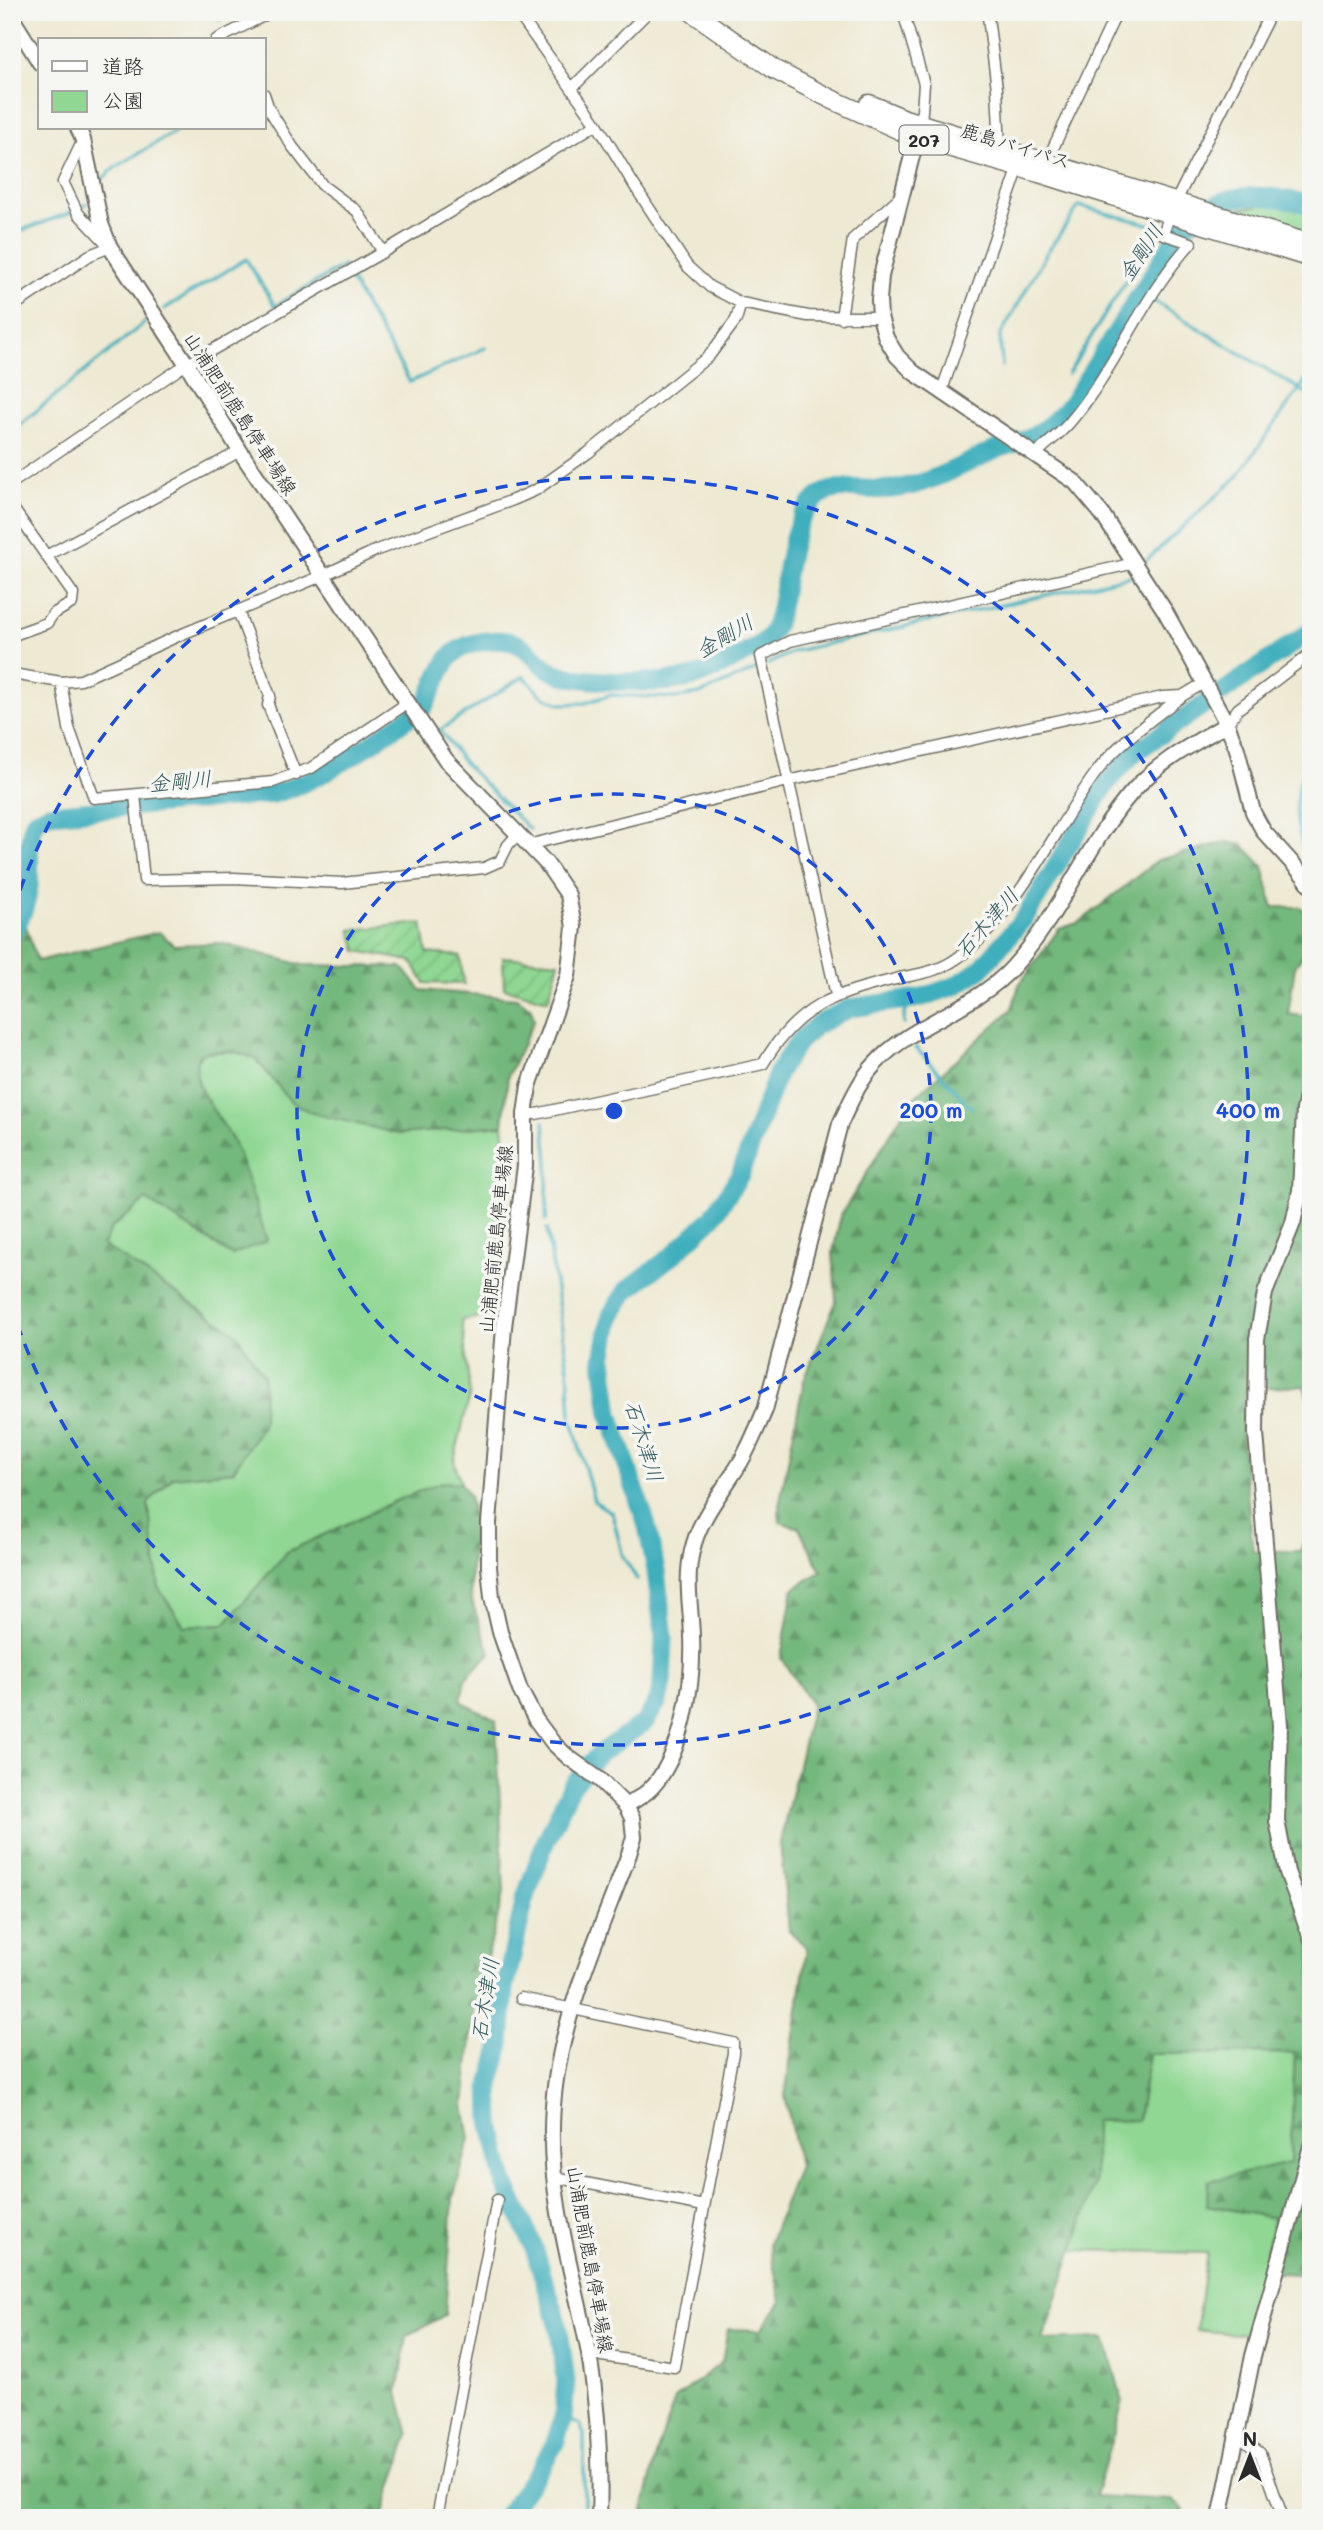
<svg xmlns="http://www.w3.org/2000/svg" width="1323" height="2530" viewBox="0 0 1323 2530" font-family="Mali,'Klee One',sans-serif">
<defs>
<pattern id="forest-firs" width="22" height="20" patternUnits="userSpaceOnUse" patternTransform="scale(1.75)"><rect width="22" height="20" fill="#73b87c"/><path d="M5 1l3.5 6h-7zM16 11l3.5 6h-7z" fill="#5f9666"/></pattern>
<pattern id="garden-furrows" width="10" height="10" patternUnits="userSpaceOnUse" patternTransform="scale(1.75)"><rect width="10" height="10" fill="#8fd792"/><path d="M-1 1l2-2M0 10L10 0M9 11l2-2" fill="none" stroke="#7cb97e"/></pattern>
</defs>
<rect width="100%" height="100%" fill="#f6f6f2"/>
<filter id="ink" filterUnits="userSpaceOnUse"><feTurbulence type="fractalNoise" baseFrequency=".0143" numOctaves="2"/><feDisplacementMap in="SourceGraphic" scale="14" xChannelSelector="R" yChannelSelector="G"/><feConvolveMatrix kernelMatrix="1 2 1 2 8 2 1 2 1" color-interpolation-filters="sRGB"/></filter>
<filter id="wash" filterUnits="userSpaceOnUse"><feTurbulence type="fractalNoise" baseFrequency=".00686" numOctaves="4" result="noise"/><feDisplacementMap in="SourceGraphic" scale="28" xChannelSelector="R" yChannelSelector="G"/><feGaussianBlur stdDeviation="1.57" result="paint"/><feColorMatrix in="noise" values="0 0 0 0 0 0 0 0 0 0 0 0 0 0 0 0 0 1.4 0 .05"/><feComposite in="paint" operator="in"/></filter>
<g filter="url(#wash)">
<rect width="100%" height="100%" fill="#eee9d2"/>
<!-- green -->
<path fill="#8fd792" stroke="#5d815e" stroke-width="2" d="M1269,204L1311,213V232L1232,210Z
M232,1051L256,1058L291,1101L398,1134L503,1125L507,1159L492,1315L462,1320L470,1394L454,1461L461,1483L442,1482L400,1499L287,1552L225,1624L184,1626L159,1589L148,1503L173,1477L233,1471L103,1245L111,1228L146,1200L231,1255L200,1087L194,1070L198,1057L206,1052Z
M1295,2053L1290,2163L1207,2205L1274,2218L1248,2335L1196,2330L1207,2253L1073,2250L1095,2182V2121L1138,2119L1149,2054Z"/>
<!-- forest -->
<path fill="url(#forest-firs)" stroke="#4f7254" stroke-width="2" d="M1226,842L1243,845L1263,866L1273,907H1301L1311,922V944L1295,967L1288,1014L1311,1017V1407L1304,1386L1246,1389L1241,1433L1253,1551H1300L1311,1522V2279L1298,2274L1264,2272L1274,2218L1207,2205L1208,2181L1290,2163L1295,2053L1149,2054L1138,2120L1095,2121V2182L1043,2340L1105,2338L1123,2402L1095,2496L1172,2500L1184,2510L1182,2518H641L658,2448L675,2399L722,2362L728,2329L761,2330L781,2301L769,2244L799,2166L785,2096L807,1948L789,1930L780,1843L812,1705L781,1658L793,1589L821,1571L799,1528L780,1522L779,1506L804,1380L836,1301L833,1252L841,1215L910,1102L1012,1009L1019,985L1059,929L1080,922L1158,860Z
M26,926L37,961L159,932L174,945L221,943L303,965L402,967L421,990L517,998L531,1008L534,1020L508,1076L503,1125L399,1134L312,1113L291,1102L255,1058L232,1051L206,1052L198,1057C188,1091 225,1118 236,1148C248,1178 257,1210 267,1241L232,1255L146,1200L111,1228L103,1245L236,1333L264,1376L263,1424L233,1471L173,1477L148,1503L159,1589L184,1626L225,1624L287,1552L400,1499L442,1482L461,1483C484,1510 467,1562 471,1595C474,1614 484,1634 490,1653L465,1679L461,1702L496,1720L504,1892L475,2004L464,2105L470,2139L453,2198L445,2315L407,2336L398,2393L409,2434L385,2509L384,2518H12V942Z"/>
<!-- garden -->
<path fill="url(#garden-furrows)" stroke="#5d815e" stroke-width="2" d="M422,923L427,953L460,956L464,984L425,983L411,961L357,951L351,930Z
M503,957L559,962L548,1000L504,988Z"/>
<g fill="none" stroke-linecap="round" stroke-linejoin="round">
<!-- stream -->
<path stroke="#41afbd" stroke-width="3.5" d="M219,20L231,12
M102,179L116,167L181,128
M1170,229L1180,231
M12,234L69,213L87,204
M350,279L410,382L485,348
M1152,300L1311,396
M164,309L246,259L275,306L343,266
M1002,366L1000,336L1046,254L1079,206L1159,227L1068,374
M12,431L144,323
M1147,560L1237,477L1311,373
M768,664L795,651L1131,576
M1311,766C1294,774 1295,817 1299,833C1301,844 1307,854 1311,865
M529,829L464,763L440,730L524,676L541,695L561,704L585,703L610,695L675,698L700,694L757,669
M904,1024V1013L920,998
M915,1047L972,1108
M544,1122L548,1163L546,1220
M547,1229L568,1369L571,1415
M572,1420L594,1501L612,1513L623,1557L637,1579
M563,2418L580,2425L584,2434V2518"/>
<!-- river -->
<path stroke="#41afbd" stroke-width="19" d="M12,933C22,918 27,904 29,886C31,864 26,841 35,820L49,814L274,794C329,778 376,739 423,708C433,693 441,664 454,653C469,641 502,636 519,645C535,653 540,669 562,675C587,682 652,684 678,680C698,678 715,669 732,660C744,654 758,648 768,638C776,629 779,615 781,603C788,569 790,520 819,496C837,482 870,492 892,489C929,485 961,465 995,450C1007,445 1019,443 1030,438C1046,430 1059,417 1071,404L1180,231C1223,188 1256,192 1311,205
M504,2518L542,2466L555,2443L563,2418L566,2381L558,2323L533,2245L504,2181L491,2120L490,2085L501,2044L505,1988L525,1898L544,1845L571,1787L598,1755L645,1722L658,1701L662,1682L664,1638L656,1571L647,1526L610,1414L603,1359L611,1315L627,1290L673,1255L712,1218L740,1175L778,1072L798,1042L817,1025L850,1008L920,998L955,986L981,969L1025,917L1107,783L1134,753L1311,631"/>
</g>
</g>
<g filter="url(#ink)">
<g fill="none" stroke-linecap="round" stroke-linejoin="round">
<!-- street casing -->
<g stroke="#6f6e65" stroke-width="13">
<path id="street" d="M517,12L597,124L634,185L687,266L710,287L741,303L808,316L880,317
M903,12L924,84L921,124
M990,12L988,17L997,89L1000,148
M216,40L271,12
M572,88L648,12
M264,94L269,109L292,146L323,186L357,211L383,252
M1046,163L1117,12
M1175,203L1271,12
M12,307L90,255L110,247L78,213L63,182L83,140
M841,318L853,239L902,195
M941,393L1019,167
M1035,455C1046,444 1060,434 1070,422C1117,367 1142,296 1191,243L1163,234L1170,214
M12,483L179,369L383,252L597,124
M12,507L73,594L72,603L53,614L47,623L16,634L12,638
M48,555L240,451
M238,611L270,696L268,705L296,775
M12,674L61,682L81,680L180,635L324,575L377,550L513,500L536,490L588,453L709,356L736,320L741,303
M61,682L69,728L94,798L273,782L311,768L406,704
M1227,724L1238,709L1311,653
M135,795L144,880L234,878L342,883L484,868L500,861L508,845L517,835
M528,845L788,781L1163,697L1182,696L1204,683
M836,995L761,656L790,641L1135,563
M525,1114H536L763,1064C797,1006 834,994 896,979C917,974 938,972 956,959C1014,920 1054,830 1095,774C1118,742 1152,720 1182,696
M521,1998L733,2043V2053L674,2367L589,2354
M554,2177L704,2206
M1236,2434L1260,2453L1283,2518
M437,2518L497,2200"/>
</g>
<!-- secondary casing -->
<g stroke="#6f6e65" stroke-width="18">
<path id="secondary" d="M12,18L40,63
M78,128L83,140L101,224L110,247L188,366L240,451L446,760L546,863L568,895L574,927L568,976L529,1086L525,1114V1166L504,1327L489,1523V1567L492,1597L500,1632L520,1690L536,1720L553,1743L568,1757L600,1780L626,1806L632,1818L634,1837L629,1854C596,1943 553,2031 552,2128C550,2205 575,2279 589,2354C598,2407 601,2463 599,2518
M919,129L881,276L879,300L880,317L886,338L897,356L913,372L1075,482L1102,514L1165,611L1227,724L1237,749L1253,812L1264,832L1303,875L1311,886
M1311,1077L1304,1110L1300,1191L1293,1223L1265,1293L1257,1339L1256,1433L1280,1725L1277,1821L1287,1872L1311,1938
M626,1806C633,1801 641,1797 648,1791C683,1759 694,1681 692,1636C691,1607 685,1580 692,1551C699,1518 723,1491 740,1463C750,1446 757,1428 765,1410L840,1124C850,1103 859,1081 875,1064C912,1023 974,1010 1013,967C1061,914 1086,845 1132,792C1158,762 1193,744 1227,724
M1220,2518L1253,2356L1311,2146"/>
</g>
<!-- highway casing -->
<g stroke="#6f6e65" stroke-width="21">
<path id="highway" d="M692,12L775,70L831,99L917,138L1039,173L1311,258
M869,104L905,119L1311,244"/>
</g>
<!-- street -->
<use href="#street" stroke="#fff" stroke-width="10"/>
<!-- secondary -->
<use href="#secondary" stroke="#fff" stroke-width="14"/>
<!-- highway -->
<use href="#highway" stroke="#fff" stroke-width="18"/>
</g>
</g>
<!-- distance rings -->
<g fill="none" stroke="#1d4ed8" stroke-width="3.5" stroke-dasharray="12 9">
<circle cx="614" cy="1111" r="317"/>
<path d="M13 910A634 634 0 1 1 13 1312"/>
</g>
<g text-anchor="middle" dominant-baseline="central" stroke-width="7" stroke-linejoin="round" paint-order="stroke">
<!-- shield labels -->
<rect fill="#f6f6f2" stroke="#686867" stroke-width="2" x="899.5" y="125.5" width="49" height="29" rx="5"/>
<g font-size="18" font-weight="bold" fill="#2b2b2b">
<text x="924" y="140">207</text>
</g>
<!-- street labels -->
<g font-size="19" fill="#2b2b2b" stroke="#f6f6f2">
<text transform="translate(1016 145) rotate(17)">鹿島バイパス</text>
<text transform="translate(241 413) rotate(57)">山浦肥前鹿島停車場線</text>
<text transform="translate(495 1239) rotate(-84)">山浦肥前鹿島停車場線</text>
<text transform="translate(591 2259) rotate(80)">山浦肥前鹿島停車場線</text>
</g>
<!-- water labels -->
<g font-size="21" font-style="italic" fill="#33595e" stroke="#f6f6f2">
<text transform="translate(1140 252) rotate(-57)">金剛川</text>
<text transform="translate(724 635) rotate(-31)">金剛川</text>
<text transform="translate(180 780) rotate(-5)">金剛川</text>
<text transform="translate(986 922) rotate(-49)">石木津川</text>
<text transform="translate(645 1441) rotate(73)">石木津川</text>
<text transform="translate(484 1999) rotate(-81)">石木津川</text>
</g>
</g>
<circle cx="614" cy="1111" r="10" fill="#1d4ed8" stroke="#f6f6f2" stroke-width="3.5"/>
<g font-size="21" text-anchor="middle" font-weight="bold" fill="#1d4ed8" stroke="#f6f6f2" stroke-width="7" stroke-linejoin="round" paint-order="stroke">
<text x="931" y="1118">200 m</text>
<text x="1248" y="1118">400 m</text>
</g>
<!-- margin -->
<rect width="1323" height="2530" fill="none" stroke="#f6f6f2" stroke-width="42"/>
<!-- legend -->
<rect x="38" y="38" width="228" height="91" fill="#f6f6f2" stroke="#a5a5a2" stroke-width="2"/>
<rect x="52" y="61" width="35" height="10" fill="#ffffff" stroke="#a5a5a2" stroke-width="2"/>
<text x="102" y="74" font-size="21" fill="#2b2b2b">道路</text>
<rect x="52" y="91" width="35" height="21" fill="#8fd792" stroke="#a5a5a2" stroke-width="2"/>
<text x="102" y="108" font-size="21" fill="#2b2b2b">公園</text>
<!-- north arrow -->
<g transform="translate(1250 2456)" stroke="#f6f6f2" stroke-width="5" paint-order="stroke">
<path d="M0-5L12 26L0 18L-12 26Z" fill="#2b2b2b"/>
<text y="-10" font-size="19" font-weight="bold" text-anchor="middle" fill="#2b2b2b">N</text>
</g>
</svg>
